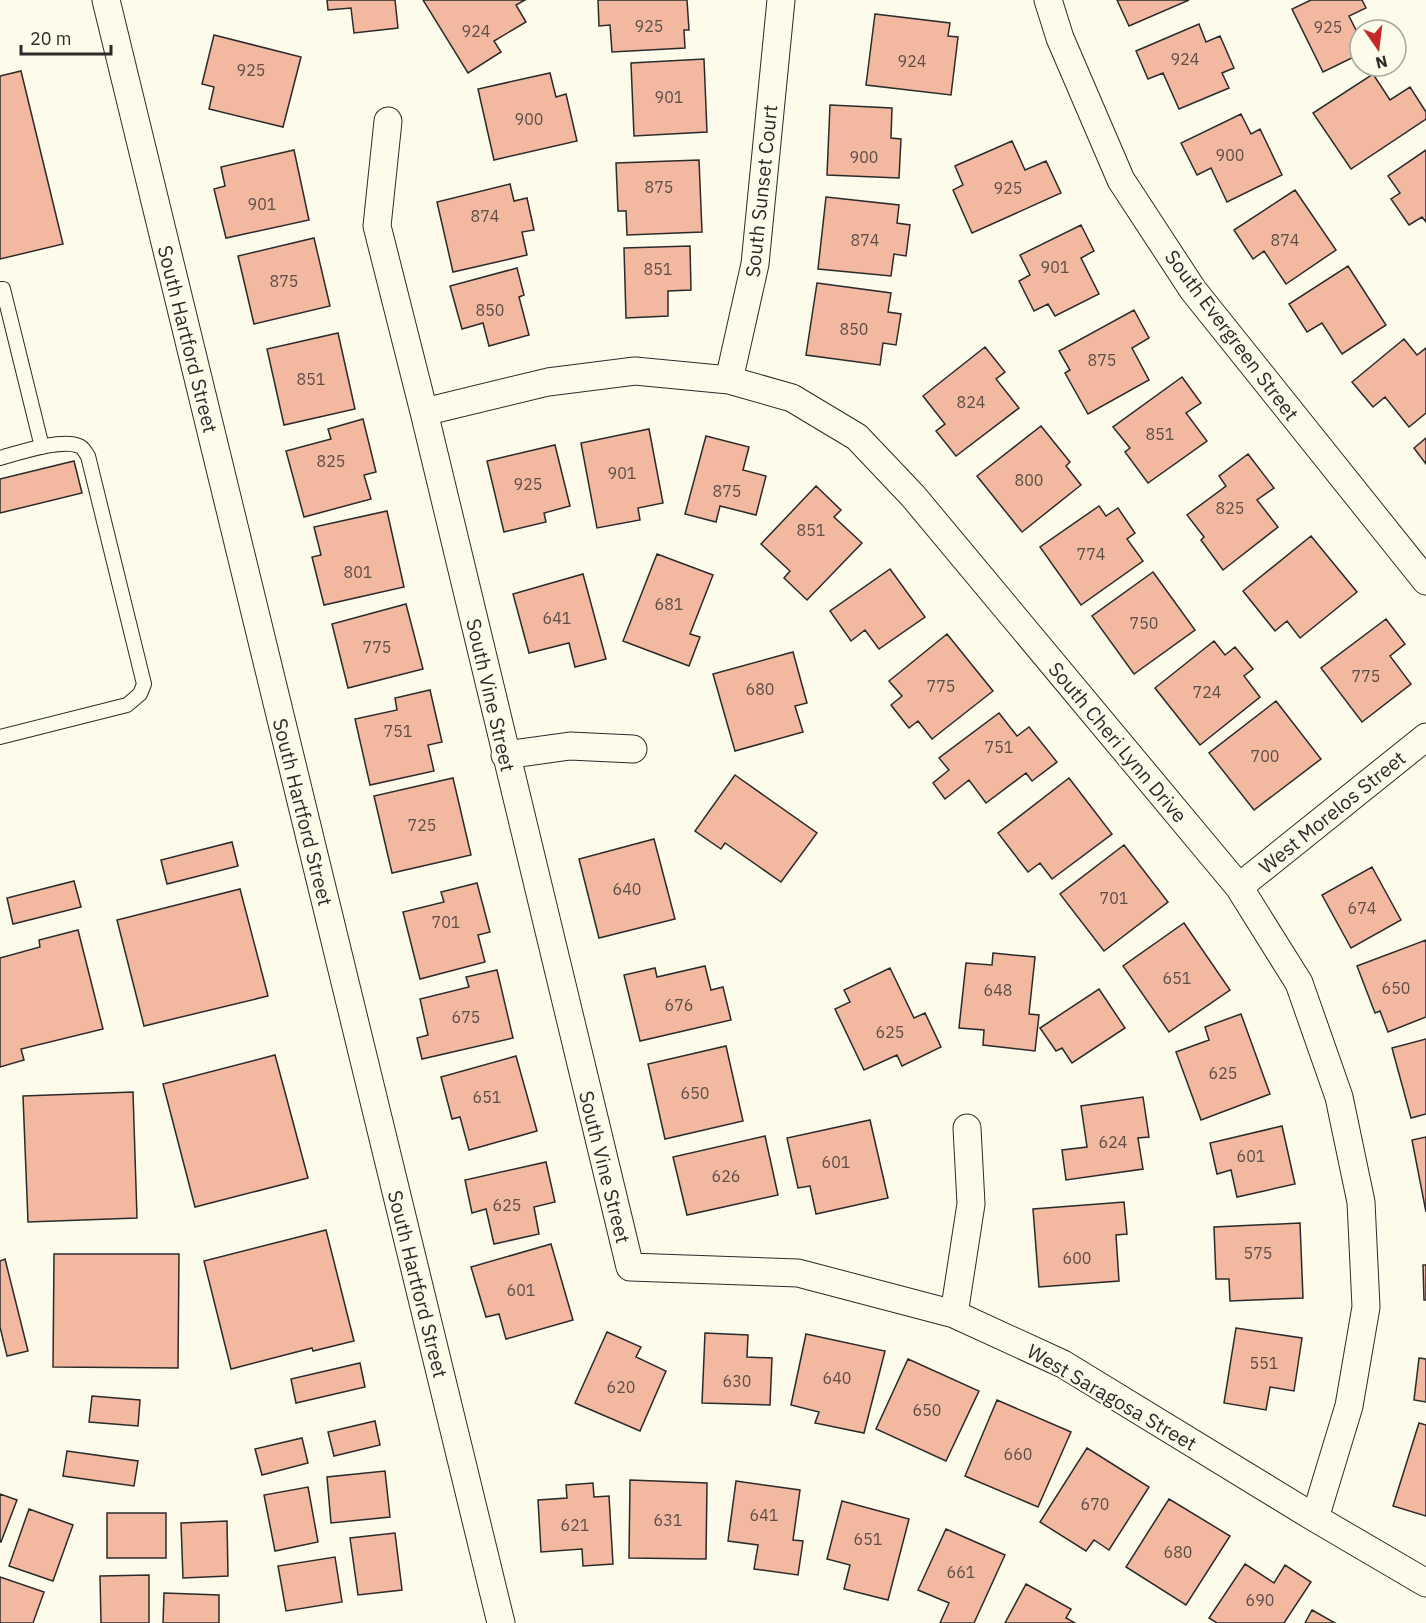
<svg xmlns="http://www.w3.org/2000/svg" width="1426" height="1623" font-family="'IBM Plex Sans',sans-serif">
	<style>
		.building { fill: #f2b8a0; stroke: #2b2b2b; stroke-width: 1.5 }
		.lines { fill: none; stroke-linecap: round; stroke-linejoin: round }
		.lane-casing { stroke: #2b2b2b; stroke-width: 16 }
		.street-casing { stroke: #2b2b2b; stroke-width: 29 }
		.lane { stroke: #fdfbea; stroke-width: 14 }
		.street { stroke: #fdfbea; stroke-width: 27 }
		.labels { text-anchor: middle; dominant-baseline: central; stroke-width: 4.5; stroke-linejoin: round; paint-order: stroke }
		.number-label { font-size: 16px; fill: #5d4e48 }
		.street-label { font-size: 20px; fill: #2b2b2b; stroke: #fdfbea }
	</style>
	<rect width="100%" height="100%" fill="#fdfbea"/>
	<!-- building -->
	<path class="building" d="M327,0H395L398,28L354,33L351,8L328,10Z
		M423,0H525L516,5L526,22L494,41L501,52L468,73Z
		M598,0H687L689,30H684L685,48L612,52L610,25L599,26Z
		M1117,0H1189L1129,26Z
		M1311,0H1362L1366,8L1349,16L1360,38V54L1323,72L1292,9Z
		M875,14L950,23L948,36L958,37L951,95L866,85Z
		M1199,24L1206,42L1220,36L1234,68L1222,73L1229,88L1179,109L1163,73L1148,79L1136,51Z
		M214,35L301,57L283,127L209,109L214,87L202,84Z
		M704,59L707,132L634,136L631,63Z
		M21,71L63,244L0,259V76Z
		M550,73L556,97L566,94L577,141L494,160L478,89Z
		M1373,74L1390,100L1410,87L1426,112V119L1351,169L1313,113Z
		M830,105L892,108L891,138L901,139L899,178L827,175Z
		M1241,114L1251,134L1260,129L1282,175L1227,202L1211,168L1197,175L1181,143Z
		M1012,141L1025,170L1046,161L1061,193L972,233L953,190L963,185L955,166Z
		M294,150L309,220L226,238L214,189L225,186L221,167Z
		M1426,150V222L1422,217L1409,225L1391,199L1400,193L1388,176Z
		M699,160L702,232L627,235L626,211H618L616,163Z
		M510,184L514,201L527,198L534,230L522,232L527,255L453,272L437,202Z
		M1295,190L1336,250L1286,284L1264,251L1253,259L1234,230Z
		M826,197L899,205L897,223L910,225L906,256L894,254L891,276L818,269Z
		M1081,225L1094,251L1081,258L1099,294L1055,316L1048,304L1034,311L1019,281L1030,275L1020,255Z
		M314,238L330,306L254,324L238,256Z
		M690,246L691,290L668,291V316L626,318L624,248Z
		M1348,266L1386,325L1342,354L1322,323L1307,332L1289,304Z
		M517,268L524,295L519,297L529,335L489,346L483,323L462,329L450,286Z
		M817,283L891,293L888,312L901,314L896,345L883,343L880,365L806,355Z
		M1134,310L1149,338L1132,348L1149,380L1088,414L1065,373L1070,370L1059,351Z
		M338,333L355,409L284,425L267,349Z
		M1404,339L1417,355L1426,348V413L1409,427L1385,397L1373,407L1352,382Z
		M985,347L1005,372L996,379L1019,408L956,456L936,431L945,424L923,396Z
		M1182,377L1201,403L1186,413L1207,441L1148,483L1125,452L1130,448L1113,427Z
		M363,419L376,472L364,475L371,499L304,517L286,451L331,439L328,429Z
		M1041,426L1070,462L1066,466L1081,485L1022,532L977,476Z
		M649,429L663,503L638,508L640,520L597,528L581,443Z
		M706,436L749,447L743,470L766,476L756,515L720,506L716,522L685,514Z
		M1426,438V464L1414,448Z
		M555,445L570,506L544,513L546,522L504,532L487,461Z
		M1248,454L1274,488L1257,500L1278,527L1223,570L1201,540L1204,537L1187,515L1226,486L1219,476Z
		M74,461L82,493L0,513V479Z
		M816,486L841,510L834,517L862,543L807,600L784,578L790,571L761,544Z
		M1099,506L1106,516L1118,508L1135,533L1127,539L1143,561L1081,605L1040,547Z
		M387,511L404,587L324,605L312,557L321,555L314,527Z
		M1311,536L1357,592L1300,638L1287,621L1275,631L1243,591Z
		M657,554L713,575L690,634L700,637L689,666L623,641Z
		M890,569L925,617L879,649L865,630L851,641L830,611Z
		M1153,572L1195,630L1134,674L1092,616Z
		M583,574L606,659L575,667L569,643L529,653L513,594Z
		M406,604L423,669L348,688L332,624Z
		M1386,619L1405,644L1390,656L1411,684L1362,722L1321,668Z
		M947,634L993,691L932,739L918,721L909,728L891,705L902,696L889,681Z
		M1214,641L1225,655L1235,647L1253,669L1244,676L1260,697L1200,745L1155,688Z
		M793,652L807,703L795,706L803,732L735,751L713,674Z
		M430,690L442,742L428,745L434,771L370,785L355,719L397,710L395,698Z
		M1276,701L1321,759L1254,810L1209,753Z
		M999,713L1017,736L1029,727L1057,762L1032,781L1026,773L986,803L969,780L945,799L933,783L949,770L939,758Z
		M735,775L817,833L781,882L725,843L721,849L695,831Z
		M453,778L471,855L392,873L374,796Z
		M1069,778L1112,834L1052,879L1040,863L1028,872L998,833Z
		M654,839L675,919L599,938L579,859Z
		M232,842L238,866L167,884L161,860Z
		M1124,845L1168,902L1104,951L1060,894Z
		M1372,867L1401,920L1351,948L1322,895Z
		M74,881L81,907L13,924L7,898Z
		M477,883L490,932L478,935L485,962L420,979L403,912L444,902L441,892Z
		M240,889L268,996L144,1026L117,920Z
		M1184,923L1230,990L1169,1032L1123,966Z
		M78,930L103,1029L21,1049L24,1060L0,1067V958L40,947L39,940Z
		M1426,940V1017L1388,1032L1380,1011L1375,1013L1357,966Z
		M993,953L1035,957L1029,1014L1039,1015L1035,1051L983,1045L984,1030L959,1028L966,963L992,965Z
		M705,966L711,990L723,987L731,1020L640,1041L624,975L655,968L657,977Z
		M890,968L914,1018L925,1013L941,1047L902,1066L897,1055L864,1070L835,1009L850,1002L844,990Z
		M497,970L513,1038L422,1059L417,1038L428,1035L420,999L469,987L466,977Z
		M1099,989L1125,1028L1072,1063L1062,1048L1056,1051L1040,1028Z
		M1241,1014L1270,1094L1201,1120L1176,1052L1209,1040L1205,1027Z
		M1426,1039V1114L1411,1118L1392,1048Z
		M726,1046L743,1121L665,1139L648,1064Z
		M275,1055L308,1178L195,1207L163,1084Z
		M516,1056L537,1131L469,1150L460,1117L452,1119L441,1077Z
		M133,1092L137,1218L28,1222L23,1096Z
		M1143,1097L1149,1137L1138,1138L1143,1169L1066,1180L1062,1150L1087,1147L1081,1106Z
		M870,1120L888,1198L816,1214L810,1186L798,1188L787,1138Z
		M1282,1126L1295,1184L1237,1197L1231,1170L1217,1174L1210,1143Z
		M765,1136L778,1195L687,1215L673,1157Z
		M1426,1137V1212L1412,1140Z
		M546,1162L555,1202L534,1207L539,1234L494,1244L486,1209L472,1213L465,1180Z
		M1124,1202L1127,1234L1116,1235L1119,1281L1039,1287L1033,1209Z
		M1300,1223L1303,1298L1230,1301L1229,1279H1216L1214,1227Z
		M326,1230L354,1341L313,1351L312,1348L231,1369L204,1261Z
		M551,1244L573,1320L506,1339L499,1314L486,1317L471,1267Z
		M54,1254H179L178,1368L53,1367Z
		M5,1259L28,1351L7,1356L0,1327V1261Z
		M1423,1265H1426V1300H1424Z
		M1236,1328L1302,1338L1294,1391L1270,1387L1266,1410L1224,1403Z
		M607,1332L641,1347L636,1357L666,1371L640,1431L575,1403Z
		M705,1333L748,1335L747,1357L772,1358L770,1405L702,1403Z
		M806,1334L885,1351L864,1433L815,1423L819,1412L791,1405Z
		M1419,1358L1426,1359V1402L1414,1400Z
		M908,1359L979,1391L946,1461L876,1429Z
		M360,1363L365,1387L296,1403L291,1379Z
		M92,1396L140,1400L138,1426L89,1422Z
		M997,1400L1071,1432L1038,1507L965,1476Z
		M375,1421L380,1445L334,1456L328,1432Z
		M1419,1423L1426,1425V1516L1393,1506Z
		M302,1438L308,1463L262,1475L255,1449Z
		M1087,1448L1149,1487L1109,1550L1094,1540L1086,1551L1040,1522Z
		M67,1451L138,1461L134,1486L63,1476Z
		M385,1471L390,1517L331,1523L327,1477Z
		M630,1480L707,1483L706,1559L629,1558Z
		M736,1481L800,1490L793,1540L803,1541L798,1575L754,1569L758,1545L728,1541Z
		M593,1483L594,1497L609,1496L613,1564L583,1566L582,1549L541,1552L538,1500L567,1498L566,1485Z
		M308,1487L318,1542L275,1551L264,1495Z
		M0,1494L17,1500L1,1542H0Z
		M1169,1499L1230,1536L1186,1605L1126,1567Z
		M842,1501L909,1519L888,1600L844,1589L850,1565L827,1559Z
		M29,1509L73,1525L53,1581L9,1566Z
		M107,1513H166V1558H107Z
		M227,1521L228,1576L183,1578L181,1523Z
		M946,1529L1005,1555L974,1623H940L949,1603L918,1590Z
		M395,1533L402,1590L358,1595L350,1538Z
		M335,1557L342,1602L286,1611L278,1566Z
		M1245,1564L1274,1583L1285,1565L1311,1582L1284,1623H1217L1209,1618Z
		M149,1575V1623H101L100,1576Z
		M0,1577L44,1592L33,1623H0Z
		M1026,1584L1071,1609L1066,1618L1075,1623H1005Z
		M164,1593L219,1595V1623H163Z
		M1312,1610L1335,1623H1305Z"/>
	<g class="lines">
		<defs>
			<path id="lane" d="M0,289H3L42,447
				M0,458C18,453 62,438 79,446C83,447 85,452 88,456L144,684L140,694L127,705L0,737"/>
			<path id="street" d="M106,0L501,1623
				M1048,0L1060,38L1121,180L1193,290L1426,581
				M388,121L377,226L424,412L630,1267L798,1273L954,1314L1063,1364L1315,1518L1426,1583
				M729,380L755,264L781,0
				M424,412L548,382L635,371L729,380L792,398L857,437L913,496L1239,887L1299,983L1339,1097L1361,1202L1366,1307L1349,1406L1315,1518
				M505,755L570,746L633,749
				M1239,887L1426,737
				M954,1314L971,1204L967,1128"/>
		</defs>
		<!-- lane casing -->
		<use href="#lane" class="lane-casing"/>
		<!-- street casing -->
		<use href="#street" class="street-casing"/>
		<!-- lane -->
		<use href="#lane" class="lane"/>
		<!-- street -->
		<use href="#street" class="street"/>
	</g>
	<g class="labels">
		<!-- number labels -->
		<g class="number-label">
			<text x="649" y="26">925</text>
			<text x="1328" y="27">925</text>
			<text x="476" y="31">924</text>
			<text x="1185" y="59">924</text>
			<text x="912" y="61">924</text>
			<text x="251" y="70">925</text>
			<text x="669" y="97">901</text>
			<text x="529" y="119">900</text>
			<text x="1230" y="155">900</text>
			<text x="864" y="157">900</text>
			<text x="659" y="187">875</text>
			<text x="1008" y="188">925</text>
			<text x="262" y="204">901</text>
			<text x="485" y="216">874</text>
			<text x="865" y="240">874</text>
			<text x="1285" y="240">874</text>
			<text x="1055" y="267">901</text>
			<text x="658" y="269">851</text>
			<text x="284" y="281">875</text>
			<text x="490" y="310">850</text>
			<text x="854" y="329">850</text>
			<text x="1102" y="360">875</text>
			<text x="311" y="379">851</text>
			<text x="971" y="402">824</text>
			<text x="1160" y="434">851</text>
			<text x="331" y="461">825</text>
			<text x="622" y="473">901</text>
			<text x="1029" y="480">800</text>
			<text x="528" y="484">925</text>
			<text x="727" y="491">875</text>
			<text x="1230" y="508">825</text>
			<text x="811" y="530">851</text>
			<text x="1091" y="554">774</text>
			<text x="358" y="572">801</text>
			<text x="669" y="604">681</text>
			<text x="557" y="618">641</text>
			<text x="1144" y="623">750</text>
			<text x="377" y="647">775</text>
			<text x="1366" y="676">775</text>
			<text x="941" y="686">775</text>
			<text x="760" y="689">680</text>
			<text x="1207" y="692">724</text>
			<text x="398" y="731">751</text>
			<text x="999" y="747">751</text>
			<text x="1265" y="756">700</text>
			<text x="422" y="825">725</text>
			<text x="627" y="889">640</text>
			<text x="1114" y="898">701</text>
			<text x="1362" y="908">674</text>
			<text x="446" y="922">701</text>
			<text x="1177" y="978">651</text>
			<text x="1396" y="988">650</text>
			<text x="998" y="990">648</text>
			<text x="679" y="1005">676</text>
			<text x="466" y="1017">675</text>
			<text x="890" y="1032">625</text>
			<text x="1223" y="1073">625</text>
			<text x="695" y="1093">650</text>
			<text x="487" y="1097">651</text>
			<text x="1113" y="1142">624</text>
			<text x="1251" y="1156">601</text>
			<text x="836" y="1162">601</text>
			<text x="726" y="1176">626</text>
			<text x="507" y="1205">625</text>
			<text x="1258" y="1253">575</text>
			<text x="1077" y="1258">600</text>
			<text x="521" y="1290">601</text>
			<text x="1264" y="1363">551</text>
			<text x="837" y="1378">640</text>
			<text x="737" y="1381">630</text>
			<text x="621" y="1387">620</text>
			<text x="927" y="1410">650</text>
			<text x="1018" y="1454">660</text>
			<text x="1095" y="1504">670</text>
			<text x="764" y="1515">641</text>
			<text x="668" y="1520">631</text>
			<text x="575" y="1525">621</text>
			<text x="868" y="1539">651</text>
			<text x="1178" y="1552">680</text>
			<text x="961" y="1572">661</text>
			<text x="1260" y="1600">690</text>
		</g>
		<!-- street labels -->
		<g class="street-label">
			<text transform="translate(761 191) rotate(-84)">South Sunset Court</text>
			<text transform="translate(1232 335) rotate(53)">South Evergreen Street</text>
			<text transform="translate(188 339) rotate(76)">South Hartford Street</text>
			<text transform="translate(491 695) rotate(77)">South Vine Street</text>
			<text transform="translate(1118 742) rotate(50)">South Cheri Lynn Drive</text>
			<text transform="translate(303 812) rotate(76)">South Hartford Street</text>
			<text transform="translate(1332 812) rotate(-39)">West Morelos Street</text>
			<text transform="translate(605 1167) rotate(76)">South Vine Street</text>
			<text transform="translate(418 1284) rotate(76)">South Hartford Street</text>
			<text transform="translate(1112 1397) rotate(30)">West Saragosa Street</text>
		</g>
	</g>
	<!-- north arrow -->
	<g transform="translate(1378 48) rotate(166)"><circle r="28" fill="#fdfbea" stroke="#a9a89e" stroke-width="1.5"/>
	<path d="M0-4.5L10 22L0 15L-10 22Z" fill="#c62828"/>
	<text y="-9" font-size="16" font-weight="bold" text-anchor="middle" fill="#2b2b2b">N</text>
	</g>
	<!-- scale -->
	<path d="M21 45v9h90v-9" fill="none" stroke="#2b2b2b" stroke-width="3"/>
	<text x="30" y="45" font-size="18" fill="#2b2b2b" stroke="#fdfbea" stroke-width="4.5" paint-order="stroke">20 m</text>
</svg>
